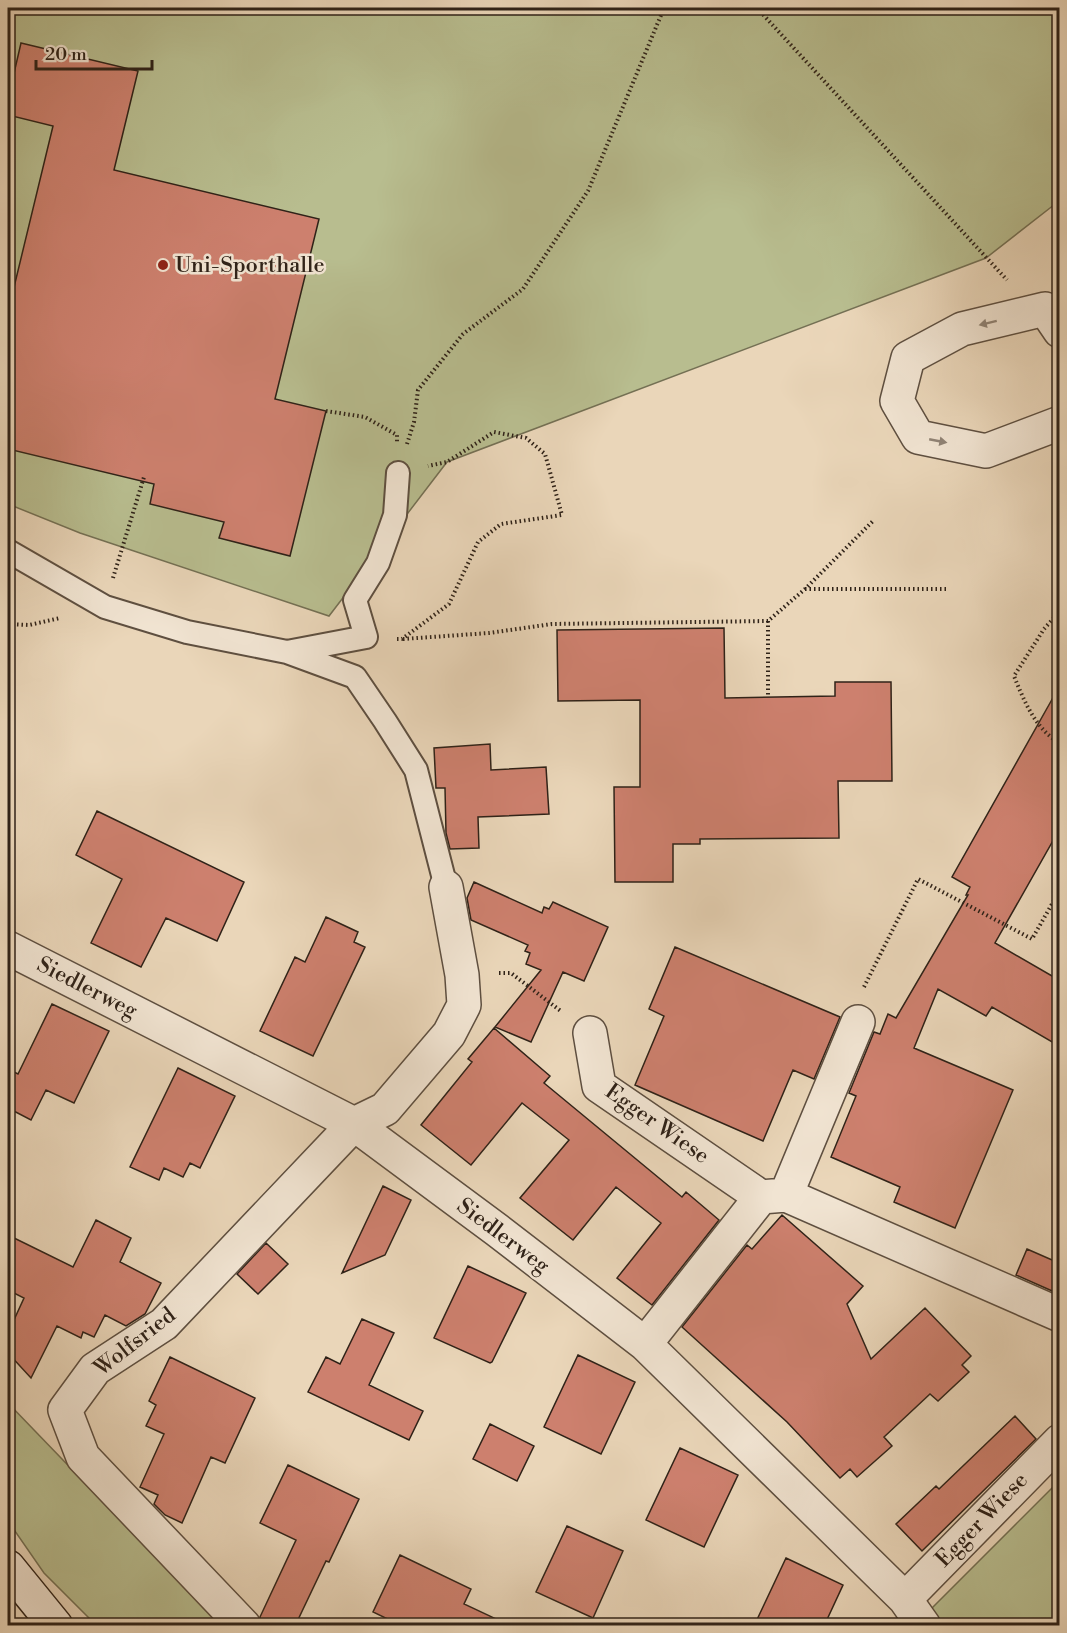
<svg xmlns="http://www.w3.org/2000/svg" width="1067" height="1633" font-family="'Libre Bodoni',serif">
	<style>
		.green { fill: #b8bd8f; stroke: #747054; stroke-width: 1.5 }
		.building { fill: #cd806e; stroke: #2f2218; stroke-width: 1.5 }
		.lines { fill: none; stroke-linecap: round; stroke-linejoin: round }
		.service-casing { stroke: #5e4f40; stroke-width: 26 }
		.minor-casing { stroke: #5e4f40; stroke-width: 36 }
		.secondary-casing { stroke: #2f2218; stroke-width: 36 }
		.path { stroke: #2f2218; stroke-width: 4; stroke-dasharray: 1.5 3; stroke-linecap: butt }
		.service { stroke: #f1e4d2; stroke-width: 22 }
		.minor { stroke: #f1e4d2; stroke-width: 33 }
		.secondary { stroke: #f1e4d2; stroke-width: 33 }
		.oneway { fill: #908375 }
		.poi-dot { fill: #8f2418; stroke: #f1e4d2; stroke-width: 2 }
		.labels { text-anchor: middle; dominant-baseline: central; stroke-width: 5; stroke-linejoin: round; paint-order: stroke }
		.poi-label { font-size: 22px; fill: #2f2218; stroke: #f1e4d2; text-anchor: start }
		.street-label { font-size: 22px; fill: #2f2218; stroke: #f1e4d2 }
	</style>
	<rect width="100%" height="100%" fill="#ead6b9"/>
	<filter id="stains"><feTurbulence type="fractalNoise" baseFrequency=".00333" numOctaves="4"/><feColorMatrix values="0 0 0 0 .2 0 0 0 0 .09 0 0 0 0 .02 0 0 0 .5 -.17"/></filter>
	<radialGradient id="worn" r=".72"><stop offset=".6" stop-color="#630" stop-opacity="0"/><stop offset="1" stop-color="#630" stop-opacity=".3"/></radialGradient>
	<!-- green -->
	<path class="green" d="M8,8H1059V201L986,258L447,462L329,616L80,533L8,504Z
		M8,1403L222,1625H96L44,1573L8,1521Z
		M1059,1481V1625H939L928,1612Z"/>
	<!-- building -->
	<path class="building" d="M21,43L138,71L114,170L319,219L275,399L326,411L290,556L219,538L224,522L150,504L154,484L8,449V312L53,126L8,115V99Z
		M724,628L725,698L835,696V682H891L892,781H838L839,838L700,839V844H673V882H615L614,787H640V700L558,701L557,630Z
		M1059,687V830L995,943L1059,980V1046L992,1007L986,1016L938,989L914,1048L1013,1090L955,1228L894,1202L900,1187L831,1157L856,1096L849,1093L874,1032L880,1034L888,1014L896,1018L968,895H966L970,887L952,877Z
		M490,744L491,770L546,767L549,814L478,817L479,848L450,849L446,833L445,788H436L434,748Z
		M97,811L244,882L217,941L166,918L141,967L91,943L122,879L76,855Z
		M474,882L542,913L544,907L549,909L553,902L608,927L584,981L563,972L531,1042L495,1027L541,970L526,964L530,953L525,951L528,945L471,920L467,898Z
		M326,917L358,932L354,942L365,947L313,1056L260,1031L295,957L305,962Z
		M675,947L840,1017L814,1079L793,1070L763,1141L635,1085L664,1016L649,1009Z
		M52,1004L109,1031L74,1103L46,1090L31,1120L8,1108V1069L18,1074Z
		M494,1028L550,1076L544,1083L682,1197L686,1192L719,1220L652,1305L617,1278L661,1223L616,1187L573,1240L520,1198L569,1140L522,1103L471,1165L421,1125L472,1062L468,1059Z
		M178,1068L235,1096L200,1168L190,1163L183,1177L164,1168L159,1180L130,1167Z
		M383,1186L411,1200L385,1255L342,1273Z
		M782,1215L863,1286L847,1304L871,1359L925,1308L971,1356L962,1365L969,1372L938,1401L930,1394L884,1437L892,1446L857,1477L850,1469L840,1478L787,1422L682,1327L747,1245L752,1249Z
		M96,1220L131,1238L120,1262L161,1283L145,1314L126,1326L105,1315L94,1337L83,1332L81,1338L57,1326L31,1378L8,1353V1333L24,1298L8,1290V1235L73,1267Z
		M266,1243L288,1264L258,1294L237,1274Z
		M1027,1249L1059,1263V1294L1016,1275Z
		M468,1266L526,1293L492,1362L490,1363L434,1338Z
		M362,1319L394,1333L369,1385L423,1411L409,1440L308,1392L326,1357L340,1364Z
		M578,1355L635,1382L601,1454L544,1427Z
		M170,1357L255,1398L225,1463L211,1457L182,1523L165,1515L154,1504L158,1495L140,1487L164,1434L146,1426L156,1405L149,1401Z
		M1015,1416L1036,1439L922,1551L896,1524L936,1486L939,1489Z
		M490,1424L534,1446L517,1481L473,1459Z
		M680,1448L738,1475L704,1547L646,1520Z
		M288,1465L359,1499L329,1562L326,1561L295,1626H262L260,1617L296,1540L260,1523Z
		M567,1526L623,1551L593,1618L536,1592Z
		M400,1555L471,1589L464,1604L511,1626H402L373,1612Z
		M786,1558L843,1585L824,1626H754Z"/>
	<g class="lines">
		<defs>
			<path id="service" d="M398,473L395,515L378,563L355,600L366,637L287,652L355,677L385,721L416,770L446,887
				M8,551L105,607L187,632L287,652"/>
			<path id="minor" d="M1060,331L1045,309L962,329L908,358L897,401L918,437L986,451L1060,423
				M8,948L354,1124L497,1230L645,1344L905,1599L924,1626
				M590,1033L599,1086L761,1197L786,1195L1060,1315
				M786,1195L858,1022
				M645,1344L761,1197
				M905,1599L1060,1441
				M244,1626L83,1457L65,1410L95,1369L164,1324L354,1124L385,1109L449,1034L464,1005L462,975L446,887"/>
			<path id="secondary" d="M8,1567L56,1626"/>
		</defs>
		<!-- service casing -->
		<use href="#service" class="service-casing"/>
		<!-- minor casing -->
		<use href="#minor" class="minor-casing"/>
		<!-- secondary casing -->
		<use href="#secondary" class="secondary-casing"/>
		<!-- path -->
		<path class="path" d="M757,8L1007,280
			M326,411L365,417L397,435V442
			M407,444L414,422L418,390L463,334L523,289L588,191L664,8
			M113,578L144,477
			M805,589H948
			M1060,611L1044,629L1014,676C1024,701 1036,730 1060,743
			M768,621V696
			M8,624L29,625L60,618
			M397,639H402L449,604L478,542L501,524L562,515L545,454L526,438L494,432L447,462L428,466
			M403,639L489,633L552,624L768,621L805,589L873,521
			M1054,840L1060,843
			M499,973H511L562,1012
			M864,987L918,879L1032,939L1060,890"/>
		<!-- service -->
		<use href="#service" class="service"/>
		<!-- minor -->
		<use href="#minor" class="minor"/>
		<!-- secondary -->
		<use href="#secondary" class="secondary"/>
	</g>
	<!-- one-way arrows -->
	<defs><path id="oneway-solid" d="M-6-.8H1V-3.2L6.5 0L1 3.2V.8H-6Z" transform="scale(1.5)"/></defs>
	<g class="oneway">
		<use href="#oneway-solid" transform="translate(988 323) rotate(166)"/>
		<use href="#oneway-solid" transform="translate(938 441) rotate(11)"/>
	</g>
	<!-- markers -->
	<circle class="poi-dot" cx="163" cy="265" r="6"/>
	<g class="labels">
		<!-- poi labels -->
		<g class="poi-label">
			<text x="175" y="265">Uni-Sporthalle</text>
		</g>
		<!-- street labels -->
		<g class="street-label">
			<text transform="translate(87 988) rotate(27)">Siedlerweg</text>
			<text transform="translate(657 1124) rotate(35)">Egger Wiese</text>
			<text transform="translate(503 1236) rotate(37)">Siedlerweg</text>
			<text transform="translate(135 1342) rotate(-38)">Wolfsried</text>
			<text transform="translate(982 1520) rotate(-46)">Egger Wiese</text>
		</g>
	</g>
	<!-- margin -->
	<rect width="1067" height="1633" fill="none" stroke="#ead6b9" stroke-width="30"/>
	<rect x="9" y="9" width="1049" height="1615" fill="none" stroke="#2f2218" stroke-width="3"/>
	<rect x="15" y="15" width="1037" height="1603" fill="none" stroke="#2f2218" stroke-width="1.5"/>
	<!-- scale -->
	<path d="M36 60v9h116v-9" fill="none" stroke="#2f2218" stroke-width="3"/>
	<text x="45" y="60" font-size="18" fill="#2f2218" stroke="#f1e4d2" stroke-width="4.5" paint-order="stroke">20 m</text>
	<rect width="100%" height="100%" filter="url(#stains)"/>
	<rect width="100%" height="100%" fill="url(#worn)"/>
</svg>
